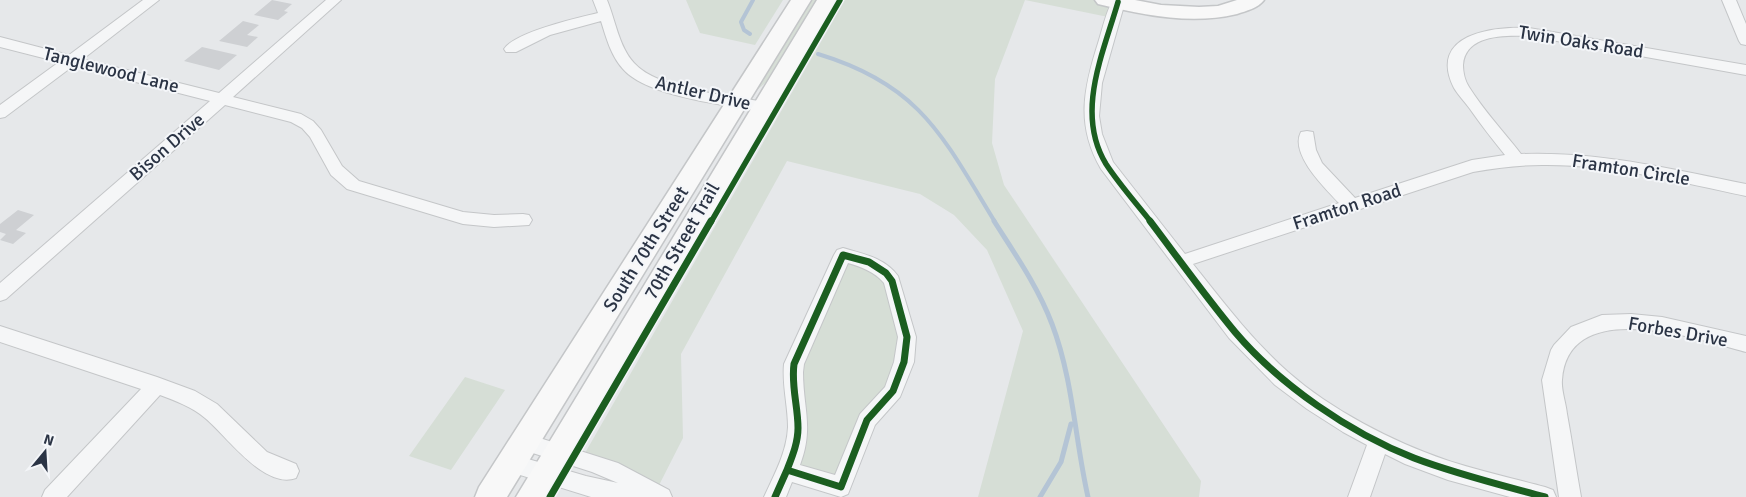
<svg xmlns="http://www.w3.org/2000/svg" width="1746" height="497" font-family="Signika,sans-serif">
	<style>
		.green { fill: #d6ded6 }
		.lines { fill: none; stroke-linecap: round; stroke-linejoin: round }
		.stream-far1 { stroke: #b4c4d5; stroke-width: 4 }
		.stream { stroke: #b4c4d5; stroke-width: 5 }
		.building { fill: #ced0d3 }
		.street-casing { stroke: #c4c6c8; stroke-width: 2 }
		.secondary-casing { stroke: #c4c6c8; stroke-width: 3 }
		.street { fill: #f5f6f7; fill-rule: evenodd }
		.secondary { fill: #f8f8f8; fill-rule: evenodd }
		.cycleway-far1-casing { stroke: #f4f6f9; stroke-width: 8 }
		.cycleway-casing { stroke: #f4f6f9; stroke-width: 10 }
		.cycleway-far1 { stroke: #1b5e20; stroke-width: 5.5 }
		.cycleway { stroke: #1b5e20; stroke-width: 7 }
		.labels { text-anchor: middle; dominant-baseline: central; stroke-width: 4; stroke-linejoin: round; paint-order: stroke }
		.street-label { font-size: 19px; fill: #2b3445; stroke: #f4f6f9 }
	</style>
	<rect width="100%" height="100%" fill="#e6e8ea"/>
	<!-- green -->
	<path class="green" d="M686,0H783L755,45L700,33Z
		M810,0H818L770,79L757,90H755Z
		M845,0H1104L1118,2L1113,18L1025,0L995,79L992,143L1004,185L1201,481L1199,497H978L1023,331L987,250L954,215L920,194L787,161L681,354L683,438L654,495L581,460Z
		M843,255L886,273L907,350L841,487L786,470L792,392Z
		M465,377L505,390L451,470L409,456Z"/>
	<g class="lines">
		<!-- stream-far1 -->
		<path class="stream-far1" d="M750,34L744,30L741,22L753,0
			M818,54C921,85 943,137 995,222"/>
		<!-- stream -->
		<path class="stream" d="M994,221C1015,254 1038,287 1052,324C1073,379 1075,440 1088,497
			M1040,497L1061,462L1071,424"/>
	</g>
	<!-- building -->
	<path class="building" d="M272,0L292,4L284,11L288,12L278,20L254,15Z
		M243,21L259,25L247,35L258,37L247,47L219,41Z
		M202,47L237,55L219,70L184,61Z
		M18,210L34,215L16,230L26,233L13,244L0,240L6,234L0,232V224Z"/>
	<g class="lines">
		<defs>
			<path id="street" d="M143,0H159L83,59L219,93L326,0H341L233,97L301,114L313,121L321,130L342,166L359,181L463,212L494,215L523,214L529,215L532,220L529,225L494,227L463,224L347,189L331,175L310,137L302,128L291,122L225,105L6,299L0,301V283L210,101L73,66L5,117L0,118V105L59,62L0,47V37L69,55Z
				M593,0H607C615,19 619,47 634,63C658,90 729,95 764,102L769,103L772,107L769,111L764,112C728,105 647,97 623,69C611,56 606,37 601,21L550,35L516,52H506L504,49C515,32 577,18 598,13Z
				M1113,0H1123L1125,2L1102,83L1099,116L1102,134L1113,162L1185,254L1339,203C1326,189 1289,154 1301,132L1307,131L1313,132L1316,150L1322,163L1355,198L1472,160L1505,155C1493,140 1481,125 1470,109C1465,102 1458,95 1454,88C1427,34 1493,26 1529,28L1746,65V75L1529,36C1506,35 1465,34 1463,65C1463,72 1465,81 1469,87C1484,111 1504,132 1521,154C1598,151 1672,169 1746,184V196C1679,182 1611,164 1542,165C1519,165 1496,168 1473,172L1193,264C1223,302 1252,340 1288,372C1331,410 1393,442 1446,460C1479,471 1512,478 1545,487L1553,490L1556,497H1510L1448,480L1405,464L1385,454L1370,497H1348L1367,445L1343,432L1307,409L1275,385L1229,338L1101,169C1075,124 1084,87 1099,40C1103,27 1106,12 1113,0Z
				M1722,0H1736L1746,24V45L1741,44L1739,41Z
				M843,248C864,254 885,258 898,276L916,337L914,362L900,397L875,425L848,494L841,497L792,482L786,497H764C774,475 787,452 788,427C788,406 782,385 784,364L834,255L837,250ZM848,263C862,267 875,272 884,283L898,337L894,362L885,387L860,414L835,475L800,465C814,428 803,408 803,372L804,364Z
				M1631,314L1662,317L1746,336V352C1697,339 1568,295 1562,380C1561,390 1566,403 1567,414C1572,441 1576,469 1581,497H1559L1542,380L1551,350L1554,345L1571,327L1602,315Z
				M0,326L157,377L195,391L217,404L267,452L296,464L299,471L296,478C264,490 226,435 205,418C192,407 176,401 160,395L67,497H42L45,490L141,389L0,342Z
				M524,433L618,463L669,490L672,497H591L504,470L501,463L504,456L511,454L586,476L618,483L592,472L517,448L514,442L517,436Z"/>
			<path id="secondary" d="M791,0H811L507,497H475L479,487Z
				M817,0H837L548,497H516Z
				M1095,0H1135L1161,5L1199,7L1218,6L1237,0H1264C1258,8 1246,11 1237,14C1191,25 1143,15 1098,4Z"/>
		</defs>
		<!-- street casing -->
		<use href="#street" class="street-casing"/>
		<!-- secondary casing -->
		<use href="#secondary" class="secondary-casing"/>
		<!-- street -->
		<use href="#street" class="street"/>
		<!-- secondary -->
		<use href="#secondary" class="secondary"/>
		<defs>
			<path id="cycleway-far1" d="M1118,2C1103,54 1075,113 1106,164C1119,184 1136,203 1151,222
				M711,222L840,0"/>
			<path id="cycleway" d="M1150,221C1178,258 1205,296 1235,332C1280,385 1350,433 1414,458C1456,474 1501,485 1545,497
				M843,255L869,262L886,273L892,281L907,337L904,362L893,391L867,420L841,487L787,470C792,457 798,443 798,428C798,406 791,386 794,364Z
				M550,497L711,221
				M775,497L787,470"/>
		</defs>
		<!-- cycleway-far1 casing -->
		<use href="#cycleway-far1" class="cycleway-far1-casing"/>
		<!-- cycleway casing -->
		<use href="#cycleway" class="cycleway-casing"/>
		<!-- cycleway-far1 -->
		<use href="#cycleway-far1" class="cycleway-far1"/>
		<!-- cycleway -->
		<use href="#cycleway" class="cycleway"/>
	</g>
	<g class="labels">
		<!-- street labels -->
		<g class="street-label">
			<text transform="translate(1581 42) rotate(9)">Twin Oaks Road</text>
			<text transform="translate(111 70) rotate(14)">Tanglewood Lane</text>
			<text transform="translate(703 93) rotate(13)">Antler Drive</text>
			<text transform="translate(167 147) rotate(-41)">Bison Drive</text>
			<text transform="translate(1631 170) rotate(9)">Framton Circle</text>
			<text transform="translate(1347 207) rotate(-18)">Framton Road</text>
			<text transform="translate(682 241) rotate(-60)">70th Street Trail</text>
			<text transform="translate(646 249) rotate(-58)">South 70th Street</text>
			<text transform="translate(1678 332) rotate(10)">Forbes Drive</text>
		</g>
	</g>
	<!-- north arrow -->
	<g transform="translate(45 452) rotate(18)" stroke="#f4f6f9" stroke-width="4" paint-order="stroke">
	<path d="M0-4L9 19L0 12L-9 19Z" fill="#2b3445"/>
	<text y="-8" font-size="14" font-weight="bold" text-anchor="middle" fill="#2b3445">N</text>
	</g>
</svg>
